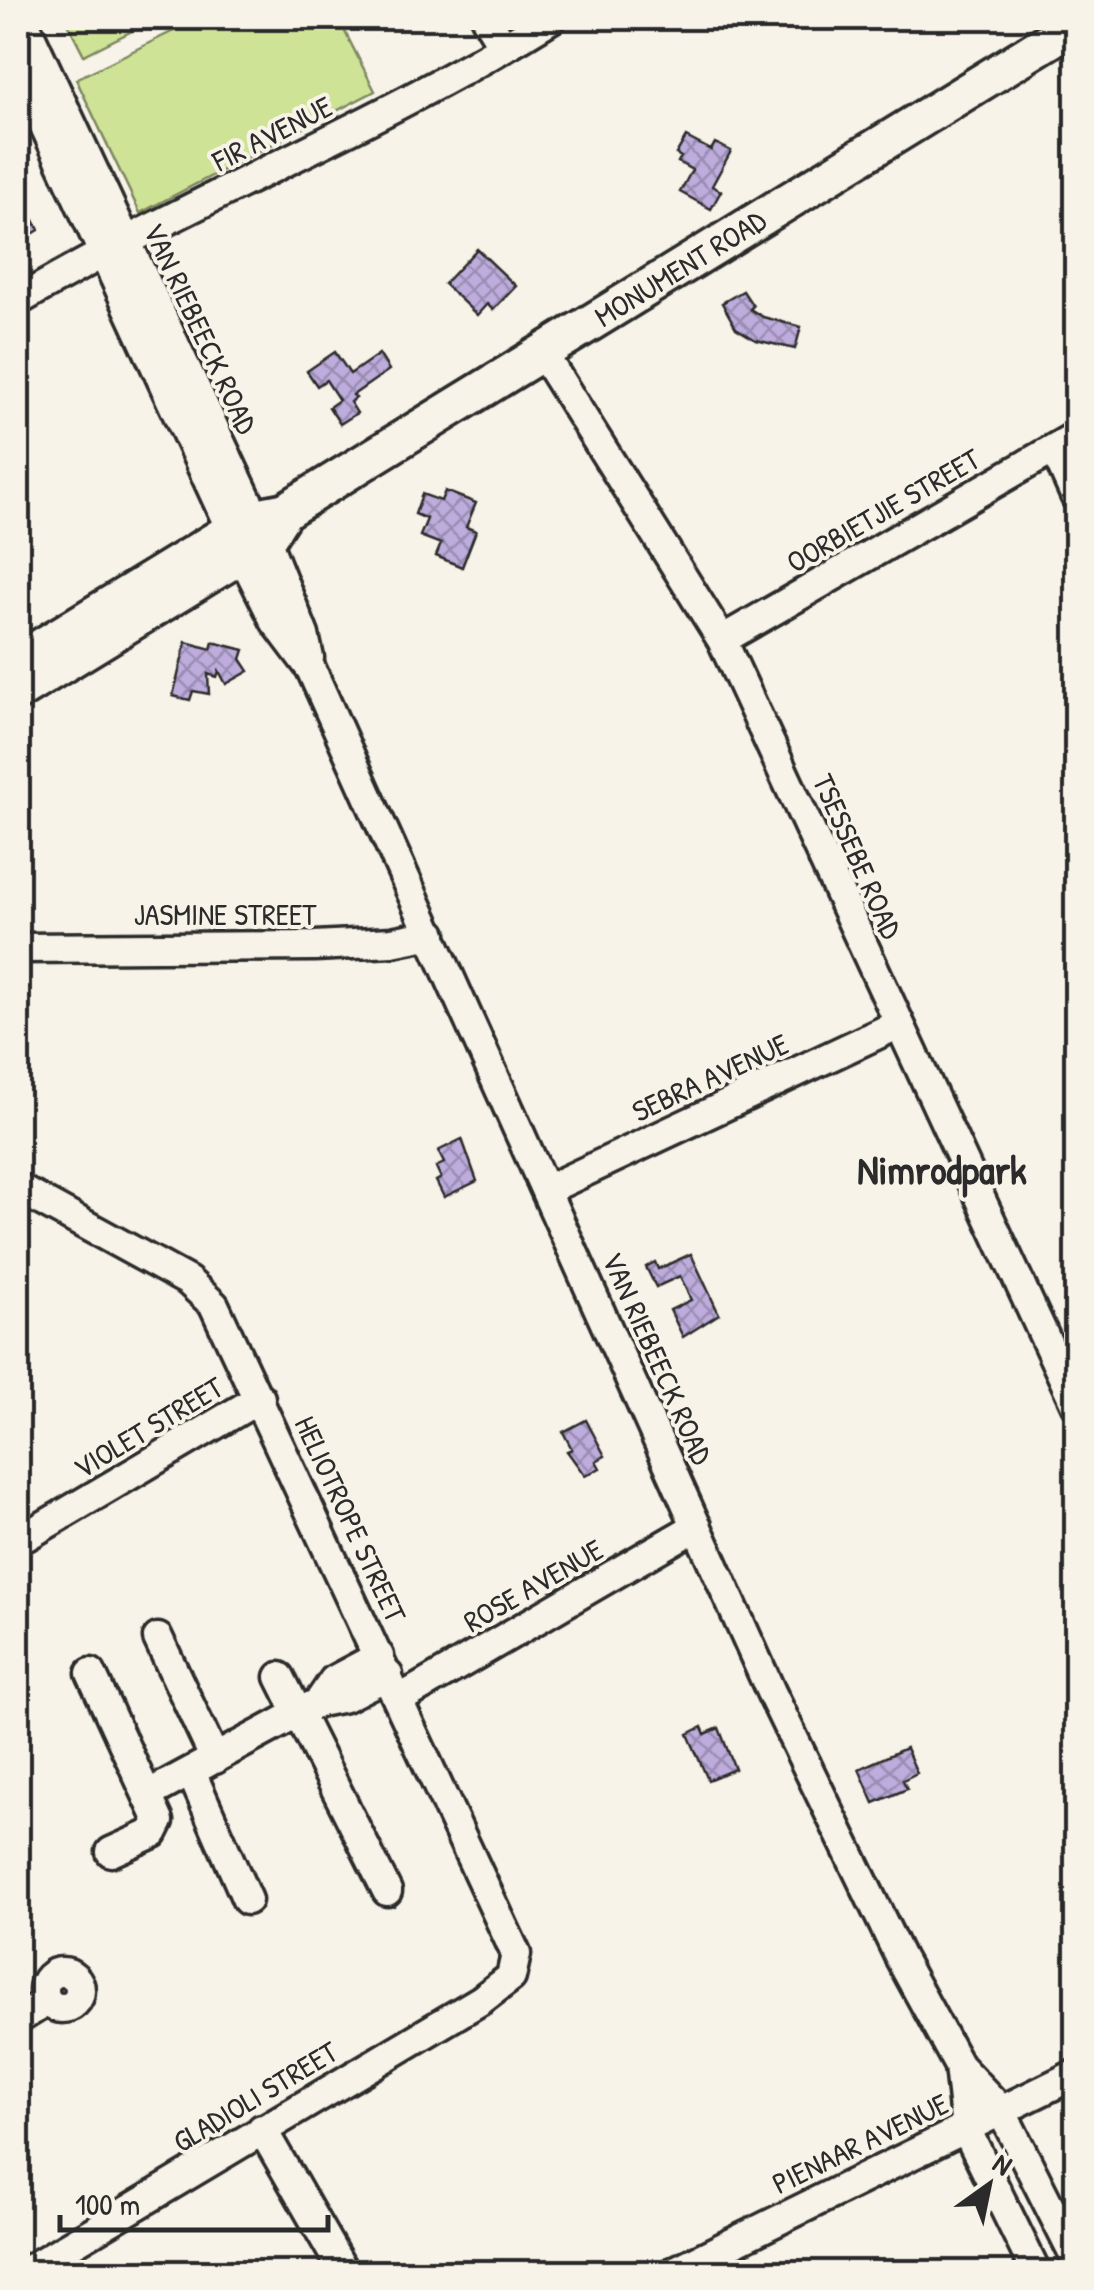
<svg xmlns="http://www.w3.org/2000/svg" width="1094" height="2290" font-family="'Patrick Hand',sans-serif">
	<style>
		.pitch { fill: #cfe397; stroke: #7d8761; stroke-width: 2.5 }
		.building { fill: url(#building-cross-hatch); stroke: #2b2b2b; stroke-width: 2.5 }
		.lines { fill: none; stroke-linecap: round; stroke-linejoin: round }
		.minor-casing { stroke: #2b2b2b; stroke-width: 35 }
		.major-casing { stroke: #2b2b2b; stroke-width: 42 }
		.minor { stroke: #f7f3e8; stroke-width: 28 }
		.major { stroke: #f7f3e8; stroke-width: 35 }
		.labels { text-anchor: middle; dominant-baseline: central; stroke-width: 8; stroke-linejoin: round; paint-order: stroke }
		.street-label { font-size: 30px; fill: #2b2b2b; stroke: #f7f3e8 }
		.district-label { font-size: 40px; font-weight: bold; fill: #2b2b2b; stroke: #f7f3e8 }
	</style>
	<defs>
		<pattern id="building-cross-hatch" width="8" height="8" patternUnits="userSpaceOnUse" patternTransform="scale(2.5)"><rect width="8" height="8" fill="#bdacdc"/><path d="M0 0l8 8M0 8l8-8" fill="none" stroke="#9a8cb3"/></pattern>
	</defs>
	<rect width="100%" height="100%" fill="#f7f3e8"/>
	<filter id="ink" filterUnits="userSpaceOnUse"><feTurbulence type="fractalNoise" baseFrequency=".01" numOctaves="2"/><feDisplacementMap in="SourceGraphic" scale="20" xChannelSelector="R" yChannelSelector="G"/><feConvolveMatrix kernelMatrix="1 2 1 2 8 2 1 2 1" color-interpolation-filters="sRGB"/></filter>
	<g filter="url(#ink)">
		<!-- pitch -->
		<path class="pitch" d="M65,18H158L84,55Z
			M200,18H338L375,91L140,213L76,79Z"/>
		<!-- building -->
		<path class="building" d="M686,137L711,150L715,143L731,151L712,186L721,191L711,209L680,192L692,170L678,162L681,157L676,154Z
			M18,188L39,230L24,239L29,253L18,259Z
			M477,249L516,286L493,310L487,304L477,315L444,284Z
			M743,291L753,306L750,309L763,317L801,327L795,349L756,340L736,328L722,303Z
			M335,352L350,374L379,354L389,370L353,395L356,398L350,402L357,413L340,424L329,407L339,400L326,380L317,386L307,371Z
			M445,491L476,503L466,527L476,531L462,567L436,556L441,544L420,536L427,519L415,514L422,494L441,501Z
			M186,642L211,649L213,642L244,650L241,659L249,671L226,684L219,671L217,677L208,674L209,694L193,691L190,700L173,696Z
			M462,1139L477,1181L444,1197L436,1181L441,1178L436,1167L444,1163L438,1151Z
			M691,1254L719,1314L683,1337L670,1310L691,1300L680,1276L656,1287L646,1267L655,1262L658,1269Z
			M586,1420L605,1456L596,1461L600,1468L585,1476L567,1451L572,1449L563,1432Z
			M702,1727L705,1734L719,1728L735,1769L708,1780L688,1734Z
			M906,1748L917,1773L903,1780L907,1789L874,1803L859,1769Z"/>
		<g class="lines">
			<defs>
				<path id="minor" d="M22,18L266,540L304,635L309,658
					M486,18L504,47
					M18,68L250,571L275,621L311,669L771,1692L900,1958L959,2066L1001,2110L1076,2259
					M18,301C191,199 381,125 552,18
					M543,354L722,640L1076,1405
					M1055,450L1076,497
					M722,640L1076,436
					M18,948L315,946L392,942L432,934
					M18,1188L188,1281L214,1305L516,1954L511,1977L481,2000L25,2272
					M548,1189L899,1024
					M18,1541L260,1398
					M158,1638L215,1759
					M91,1673L159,1821L153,1833L111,1852
					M280,1677L387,1891
					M400,1699L697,1526
					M319,1702L334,1680L379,1656
					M191,1772L247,1900
					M149,1794L319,1702L345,1697L388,1675
					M44 1990a18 18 0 1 1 36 0a18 18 0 1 1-36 0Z
					M18,2019L47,2001
					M959,2066L966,2129L1036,2272
					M262,2129L344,2272
					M673,2272L1076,2074"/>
				<g id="major">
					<path id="s1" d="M18,661L253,517L285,511L1076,24"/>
					<path d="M18,692L266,540L285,511"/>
				</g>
			</defs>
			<!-- minor casing -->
			<use href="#minor" class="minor-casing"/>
			<!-- major casing -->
			<use href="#major" class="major-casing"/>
			<!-- minor -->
			<use href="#minor" class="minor"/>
			<!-- major -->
			<use href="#major" class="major"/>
		</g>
	</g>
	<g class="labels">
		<!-- street labels -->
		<g class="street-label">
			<text transform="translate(272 133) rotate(-27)">FIR AVENUE</text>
			<text stroke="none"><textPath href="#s1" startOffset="772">MONUMENT ROAD</textPath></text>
			<text transform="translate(201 328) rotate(65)">VAN RIEBEECK ROAD</text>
			<text transform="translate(883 510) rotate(-30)">OORBIETJIE STREET</text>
			<text transform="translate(858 856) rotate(66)">TSESSEBE ROAD</text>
			<text x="225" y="914">JASMINE STREET</text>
			<text transform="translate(710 1077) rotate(-25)">SEBRA AVENUE</text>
			<text transform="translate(658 1358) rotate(66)">VAN RIEBEECK ROAD</text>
			<text transform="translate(148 1427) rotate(-31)">VIOLET STREET</text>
			<text transform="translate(351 1519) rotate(65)">HELIOTROPE STREET</text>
			<text transform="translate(533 1585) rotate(-30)">ROSE AVENUE</text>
			<text transform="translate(255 2096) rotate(-31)">GLADIOLI STREET</text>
			<text transform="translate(860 2143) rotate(-26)">PIENAAR AVENUE</text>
		</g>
		<!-- district labels -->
		<g class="district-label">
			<text x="942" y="1169">Nimrodpark</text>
		</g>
	</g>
	<!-- margin -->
	<rect width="1094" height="2290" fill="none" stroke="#f7f3e8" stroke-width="60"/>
	<rect x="30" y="30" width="1034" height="2230" fill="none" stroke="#2b2b2b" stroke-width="4" filter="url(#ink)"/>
	<!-- north arrow -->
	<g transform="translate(989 2185) rotate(33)" stroke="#f7f3e8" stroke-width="8" paint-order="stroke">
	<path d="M0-8L18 38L0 25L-18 38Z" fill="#2b2b2b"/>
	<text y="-15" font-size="28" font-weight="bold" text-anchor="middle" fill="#2b2b2b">N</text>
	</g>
	<!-- scale -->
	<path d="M60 2215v15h268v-15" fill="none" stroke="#2b2b2b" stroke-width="5"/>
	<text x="75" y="2215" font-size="30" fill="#2b2b2b" stroke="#f7f3e8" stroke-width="8" paint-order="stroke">100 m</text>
</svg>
